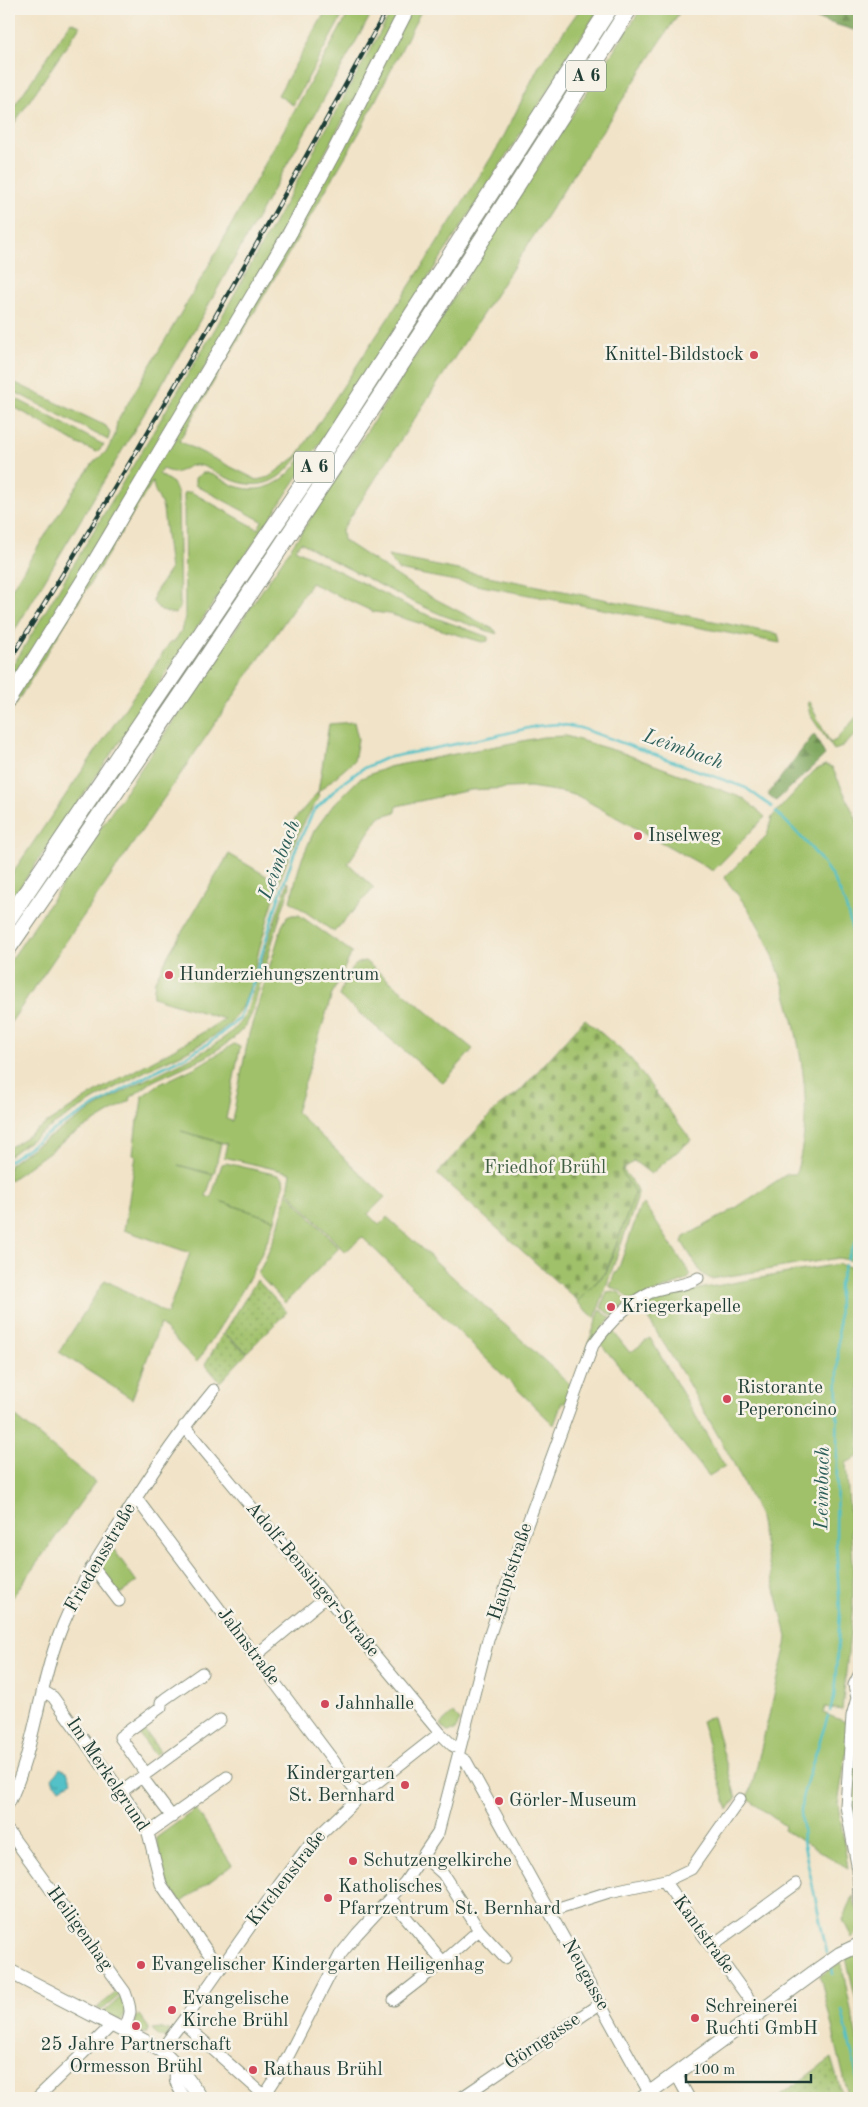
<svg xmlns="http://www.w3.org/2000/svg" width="868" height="2107" font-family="'Old Standard TT',serif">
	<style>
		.green { fill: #a0c16a; stroke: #607f4f }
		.forest { fill: url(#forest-firs); stroke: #507249 }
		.cemetery { fill: url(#cemetery-stones); stroke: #607f4f }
		.park { fill: url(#park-dots); stroke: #607f4f }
		.water { fill: url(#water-ripples); stroke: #397f7e }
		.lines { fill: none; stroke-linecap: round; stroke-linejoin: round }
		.stream { stroke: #53c1c7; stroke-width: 2.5 }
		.minor-casing { stroke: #88907e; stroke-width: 13 }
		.major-casing { stroke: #88907e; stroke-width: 16 }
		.highway-casing { stroke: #88907e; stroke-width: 18 }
		.minor { stroke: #fff; stroke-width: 11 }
		.major { stroke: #fff; stroke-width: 14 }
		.highway { stroke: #fff; stroke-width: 16 }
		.rail-casing { stroke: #1f3d34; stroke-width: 4.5 }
		.rail { stroke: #f7f3e8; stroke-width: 2.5; stroke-dasharray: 8; stroke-linecap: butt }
		.poi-dot { fill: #d1495b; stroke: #f7f3e8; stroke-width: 2 }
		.labels { text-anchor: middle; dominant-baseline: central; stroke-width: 5; stroke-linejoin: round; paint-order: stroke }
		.shield { fill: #f7f3e8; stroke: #60746a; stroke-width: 1 }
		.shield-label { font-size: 18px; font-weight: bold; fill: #1f3d34 }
		.poi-label { font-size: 19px; fill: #1f3d34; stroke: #f7f3e8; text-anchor: start }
		.park-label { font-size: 19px; fill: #3f5e42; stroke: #f7f3e8 }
		.street-label { font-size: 19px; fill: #1f3d34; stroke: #f7f3e8 }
		.water-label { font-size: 20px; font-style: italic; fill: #2c5e59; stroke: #f7f3e8 }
	</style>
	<defs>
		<pattern id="forest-firs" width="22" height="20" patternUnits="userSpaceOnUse" patternTransform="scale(1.25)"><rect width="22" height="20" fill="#80a75e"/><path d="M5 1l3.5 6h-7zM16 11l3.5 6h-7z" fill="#68894e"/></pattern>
		<pattern id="cemetery-stones" width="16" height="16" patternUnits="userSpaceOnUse" patternTransform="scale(1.25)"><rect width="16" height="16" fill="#a0c16a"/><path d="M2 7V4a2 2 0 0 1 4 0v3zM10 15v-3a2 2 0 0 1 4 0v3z" fill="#829e58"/></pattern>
		<pattern id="park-dots" width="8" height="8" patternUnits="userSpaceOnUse" patternTransform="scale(1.25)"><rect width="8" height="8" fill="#a0c16a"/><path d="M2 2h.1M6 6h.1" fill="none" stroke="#829e58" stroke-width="1.8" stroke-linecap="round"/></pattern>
		<pattern id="water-ripples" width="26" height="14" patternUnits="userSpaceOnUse" patternTransform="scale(1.25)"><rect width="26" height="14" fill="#53c1c7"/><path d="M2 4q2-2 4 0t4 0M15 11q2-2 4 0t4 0" fill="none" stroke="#449ea2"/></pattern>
	</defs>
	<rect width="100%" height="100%" fill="#f7f3e8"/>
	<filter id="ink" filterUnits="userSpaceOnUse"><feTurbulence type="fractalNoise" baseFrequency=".02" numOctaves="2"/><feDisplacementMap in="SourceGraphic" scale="10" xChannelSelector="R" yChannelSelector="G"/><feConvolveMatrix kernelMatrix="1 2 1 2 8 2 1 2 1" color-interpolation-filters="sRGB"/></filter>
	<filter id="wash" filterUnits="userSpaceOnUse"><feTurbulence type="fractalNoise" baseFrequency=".0096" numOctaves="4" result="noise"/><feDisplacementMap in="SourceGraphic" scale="20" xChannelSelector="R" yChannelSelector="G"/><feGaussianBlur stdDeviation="1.12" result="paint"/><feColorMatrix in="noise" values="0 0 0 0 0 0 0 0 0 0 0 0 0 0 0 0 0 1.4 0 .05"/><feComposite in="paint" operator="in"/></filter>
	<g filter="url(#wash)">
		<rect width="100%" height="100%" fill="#f1e3c7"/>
		<!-- green -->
		<path class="green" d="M327,9H346L293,105L278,95Z
			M351,9H374L200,320L9,640V593L77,485L94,462L107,451L115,435L117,422L209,265Z
			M393,9H403L244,302L9,692V672L215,329Z
			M412,9H422L359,133L179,441L257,480L269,477L297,456L424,264L501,142L539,66L580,9H599C410,312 212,609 9,903V878L171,641L174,642L181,631L185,617L184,493L191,492L258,529L262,521L195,485V478L202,473H207C217,476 226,482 235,486C267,497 290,478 305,452L303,450C280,484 259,494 221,475C213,472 205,465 196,465C188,465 182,471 175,473L162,469L159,474L173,483L178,494L180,608L175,614L161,611L153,602L154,594L170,570L163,509C160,498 153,491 153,481L9,715V707L45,650Z
			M641,9H671L679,13L342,530L343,540L420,591L495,630L497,634L442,615L411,601L324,556L301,542L295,549L420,612L488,637V641L482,642L389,614L374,612L311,583L9,1025V963L299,536Z
			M71,22L80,26L9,131V114Z
			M480,222L485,225L340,448L14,931L9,928L129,753Z
			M9,380L106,426L110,433L108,440L9,389Z
			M9,395L104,445L97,452L78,444L9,404Z
			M388,556L778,634L780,643L398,570Z
			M807,702H809L830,743L836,740L859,714V732L840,748L834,750L810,715Z
			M354,722L358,739L354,761L318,792L319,798C288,843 274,898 259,950C254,971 250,996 237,1014C222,1038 176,1056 151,1068C139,1074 127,1082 114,1088C78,1109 42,1131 9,1156V1148C40,1128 71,1107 103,1088C143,1065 185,1045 224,1019L153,997L155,980L171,950L229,854L275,881L295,819L318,792L329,724Z
			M566,736L623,753L745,799L765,817L713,871L578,796L562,792L530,787L470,790L397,806L396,812L379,817L348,863L374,888L334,932L290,901L301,861L314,831L334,804L359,779L388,767L543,737Z
			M825,765L832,767L859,825V1262L838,1258L711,1279L702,1274L682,1242L684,1237L731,1211L787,1174H796C811,1120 806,1078 794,1024C779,964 765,925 724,878L767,835L772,817L814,771Z
			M288,882L290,886L276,929L252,1013L245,1027L232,1040L206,1057L153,1081L130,1098L131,1100L71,1136L9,1181V1165L25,1153C60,1130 95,1107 132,1087C166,1067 230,1048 247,1011L271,931Z
			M292,915H299L352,952L332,994L296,1112L385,1197L368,1214L379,1225L387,1217L571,1385L565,1404L562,1402L554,1425L362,1237L345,1252L288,1191L291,1173L224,1157L227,1144L181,1131L221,1143L214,1174L178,1165L213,1175L206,1196L211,1198L222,1164L226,1163L278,1175L283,1178L284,1185L275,1220L220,1201L275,1220C260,1267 224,1321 197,1362L160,1324L132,1399L59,1352L105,1280L167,1314L190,1253L124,1230L136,1155L133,1154L137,1120H139L142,1098L141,1097L158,1085L196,1067L234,1044L240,1047L226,1119L232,1121L249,1034L282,926L287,917Z
			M365,961L473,1049L443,1083L339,996C345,982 349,963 365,961Z
			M623,1170C630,1179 639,1187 637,1199L595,1318L577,1302L607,1272L635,1193L621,1171Z
			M287,1192L339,1248L285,1303L258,1274C272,1247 281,1222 287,1192Z
			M644,1204L691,1275L687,1280L631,1301L621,1291L610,1287L615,1272L617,1273L640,1207Z
			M838,1264L859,1269V1456L846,1463L853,1561V1605L842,1710L825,1707L823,1713L851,1724L838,1804L848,1868L784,1830L785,1826L746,1798L751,1790L786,1645L787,1636L767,1557L758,1513L732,1460L681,1371L647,1317L643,1306L660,1296Z
			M613,1291L620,1293L628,1302L613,1316L601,1308L607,1292Z
			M600,1310L611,1318L586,1350Z
			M612,1330L630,1353L650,1338L725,1466L709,1476L600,1343Z
			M15,1416L95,1482L9,1602V1426Z
			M853,1503H856L859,1522L858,1562Z
			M112,1547L137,1582L120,1594L97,1569Z
			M453,1713L460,1720L455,1731L447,1732L440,1725Z
			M859,1714V1853L850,1806L856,1715Z
			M713,1717L736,1798L728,1810L701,1721Z
			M196,1809L232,1865L181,1903L167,1882L156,1838Z
			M853,1896C857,1911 865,1926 852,1938L843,1920Z
			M859,1953V2012L846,1958Z
			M841,1962L859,2048V2098H850L848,2095L820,1976Z
			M119,1990L120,1995L102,2010L97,2008Z
			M121,1997L127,2010L121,2021L104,2012Z
			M139,2015L149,2028L146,2034L133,2027L136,2016Z
			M160,2028L170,2030L165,2037H159L152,2029Z"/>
		<!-- forest -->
		<path class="forest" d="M785,9H859V26L857,31Z
			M814,734L825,755L776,801L768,794Z"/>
		<!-- cemetery -->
		<path class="cemetery" d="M585,1019L630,1058L691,1140L651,1174L634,1161L621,1171L635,1193L606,1272L578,1301L437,1174L498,1107L520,1091Z"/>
		<!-- park -->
		<path class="park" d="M257,1280L287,1312L247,1352L224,1333Z
			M223,1334L247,1353L220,1382L205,1364Z
			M144,1730L160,1751L155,1755L139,1734Z
			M831,2058L843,2098H777Z"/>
		<!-- water -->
		<path class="water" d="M60,1768L67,1771L72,1781L60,1788L54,1783L52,1778Z"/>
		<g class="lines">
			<!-- stream -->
			<path class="stream" d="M776,812C799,834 826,861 839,890C851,914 854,943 859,969
				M9,1161L52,1131L155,1071L185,1057L209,1043L239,1019L254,980L276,906L296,848L313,812L341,784L362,769L386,758L495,736L537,726L558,724L580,728L614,740L746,788L772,807
				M847,1259L859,1235
				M830,1711L834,1698L840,1613L836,1542L839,1284L845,1265
				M827,1953L803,1841L801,1811L802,1798L808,1777L828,1716
				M832,1968L833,1974
				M842,2010L859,2085"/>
		</g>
	</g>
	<g filter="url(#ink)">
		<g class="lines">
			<defs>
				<path id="minor" d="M184,1426L440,1733L452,1745L459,1749
					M136,1498L360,1796
					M91,1568L96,1571L119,1601
					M255,1656L326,1597
					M859,1675L854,1685L857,1698L852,1716L846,1806L858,1870L859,1903
					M43,1691L53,1697L139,1817L148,1833L161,1884L220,1970
					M458,1756L466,1761L650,2094
					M146,1774L120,1737L161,1707V1702L166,1698L202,1673
					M142,1777L172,1817
					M121,1792L220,1720
					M9,1803C34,1751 38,1693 57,1640C73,1595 98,1556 124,1517C152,1472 180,1431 214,1390
					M9,1832L125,1992C132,2011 132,2013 123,2031
					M148,1833L227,1777
					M664,1881L759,2013
					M390,1898L443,1962L479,1930L443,1874L424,1857
					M549,1911L609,1892L670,1879L691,1869L740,1799
					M479,1930L505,1958
					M711,1946L796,1884
					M394,2000L443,1962
					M182,2022L265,2096
					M161,2050L200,1998L279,1885L309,1845L360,1796L440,1733
					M179,2068C170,2078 179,2089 185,2098
					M676,2074L689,2098
					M37,2098L112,2025
					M263,2098L281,2070L340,1955L357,1934L405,1882L438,1833L488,1640L524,1533L593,1345C608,1324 629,1302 653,1291C668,1285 685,1287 698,1278
					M461,2098L601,2003"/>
				<path id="major" d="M9,699L89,571L287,238L335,150L407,9
					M9,1971L161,2050L179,2068L201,2098
					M643,2098L812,1974L840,1954L859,1945"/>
				<path id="highway" d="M9,918L314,467L609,9
					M9,947C223,639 429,326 629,9"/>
			</defs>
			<!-- minor casing -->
			<use href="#minor" class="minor-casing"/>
			<!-- major casing -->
			<use href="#major" class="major-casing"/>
			<!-- highway casing -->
			<use href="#highway" class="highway-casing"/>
			<!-- minor -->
			<use href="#minor" class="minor"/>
			<!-- major -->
			<use href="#major" class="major"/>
			<!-- highway -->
			<use href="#highway" class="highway"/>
			<defs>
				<path id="rail" d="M9,661C142,448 267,230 387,9"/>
			</defs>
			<!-- rail casing -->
			<use href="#rail" class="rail-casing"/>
			<!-- rail -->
			<use href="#rail" class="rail"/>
		</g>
	</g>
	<!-- markers -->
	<g class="poi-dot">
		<circle cx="754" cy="355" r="5"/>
		<circle cx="638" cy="836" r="5"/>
		<circle cx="169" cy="975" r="5"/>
		<circle cx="611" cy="1307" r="5"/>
		<circle cx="727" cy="1399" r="5"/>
		<circle cx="325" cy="1704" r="5"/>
		<circle cx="405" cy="1785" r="5"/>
		<circle cx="499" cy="1801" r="5"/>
		<circle cx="353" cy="1861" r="5"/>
		<circle cx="328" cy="1898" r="5"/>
		<circle cx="141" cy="1965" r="5"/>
		<circle cx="172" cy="2010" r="5"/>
		<circle cx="695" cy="2018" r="5"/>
		<circle cx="136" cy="2026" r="5"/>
		<circle cx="253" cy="2070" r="5"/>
	</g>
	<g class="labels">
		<!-- shield labels -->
		<g class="shield">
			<rect x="566" y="60.5" width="40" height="31" rx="4"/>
			<rect x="294" y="451.5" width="40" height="31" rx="4"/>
		</g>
		<g class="shield-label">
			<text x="586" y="76">A 6</text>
			<text x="314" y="467">A 6</text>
		</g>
		<!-- poi labels -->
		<g class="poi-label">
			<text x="744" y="355" text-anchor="end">Knittel-Bildstock</text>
			<text x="648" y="836">Inselweg</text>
			<text x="179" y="975">Hunderziehungszentrum</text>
			<text x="621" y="1307">Kriegerkapelle</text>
			<text x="737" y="1388">Ristorante<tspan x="737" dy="22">Peperoncino</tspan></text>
			<text x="335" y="1704">Jahnhalle</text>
			<text x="395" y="1774" text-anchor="end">Kindergarten<tspan x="395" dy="22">St. Bernhard</tspan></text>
			<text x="509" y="1801">Görler-Museum</text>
			<text x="363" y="1861">Schutzengelkirche</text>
			<text x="338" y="1887">Katholisches<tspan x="338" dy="22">Pfarrzentrum St. Bernhard</tspan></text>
			<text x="151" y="1965">Evangelischer Kindergarten Heiligenhag</text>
			<text x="182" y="1999">Evangelische<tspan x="182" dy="22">Kirche Brühl</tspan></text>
			<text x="705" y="2007">Schreinerei<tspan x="705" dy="22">Ruchti GmbH</tspan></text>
			<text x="136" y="2045" text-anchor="middle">25 Jahre Partnerschaft<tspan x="136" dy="22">Ormesson Brühl</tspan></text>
			<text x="263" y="2070">Rathaus Brühl</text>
		</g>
		<!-- park labels -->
		<g class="park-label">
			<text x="545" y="1168">Friedhof Brühl</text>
		</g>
		<!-- street labels -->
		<g class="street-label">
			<text transform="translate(101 1558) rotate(-60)">Friedensstraße</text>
			<text transform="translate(511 1572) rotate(-71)">Hauptstraße</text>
			<text transform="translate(312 1580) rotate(50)">Adolf-Bensinger-Straße</text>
			<text transform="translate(248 1647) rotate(53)">Jahnstraße</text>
			<text transform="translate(107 1775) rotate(56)">Im Merkelgrund</text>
			<text transform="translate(287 1879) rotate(-52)">Kirchenstraße</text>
			<text transform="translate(79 1929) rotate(54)">Heiligenhag</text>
			<text transform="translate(703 1935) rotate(54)">Kantstraße</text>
			<text transform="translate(585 1975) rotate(61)">Neugasse</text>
			<text transform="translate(543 2042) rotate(-34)">Görngasse</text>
		</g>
		<!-- water labels -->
		<g class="water-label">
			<text transform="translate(683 750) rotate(20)">Leimbach</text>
			<text transform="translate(280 860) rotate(-69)">Leimbach</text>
			<text transform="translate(823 1488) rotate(-89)">Leimbach</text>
		</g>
	</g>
	<!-- margin -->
	<rect width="868" height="2107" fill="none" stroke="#f7f3e8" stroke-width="30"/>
	<!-- scale -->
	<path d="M686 2074v8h125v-8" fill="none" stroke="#1f3d34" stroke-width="2.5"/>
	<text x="693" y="2074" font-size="15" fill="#1f3d34" stroke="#f7f3e8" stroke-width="4" paint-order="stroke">100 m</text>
</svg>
